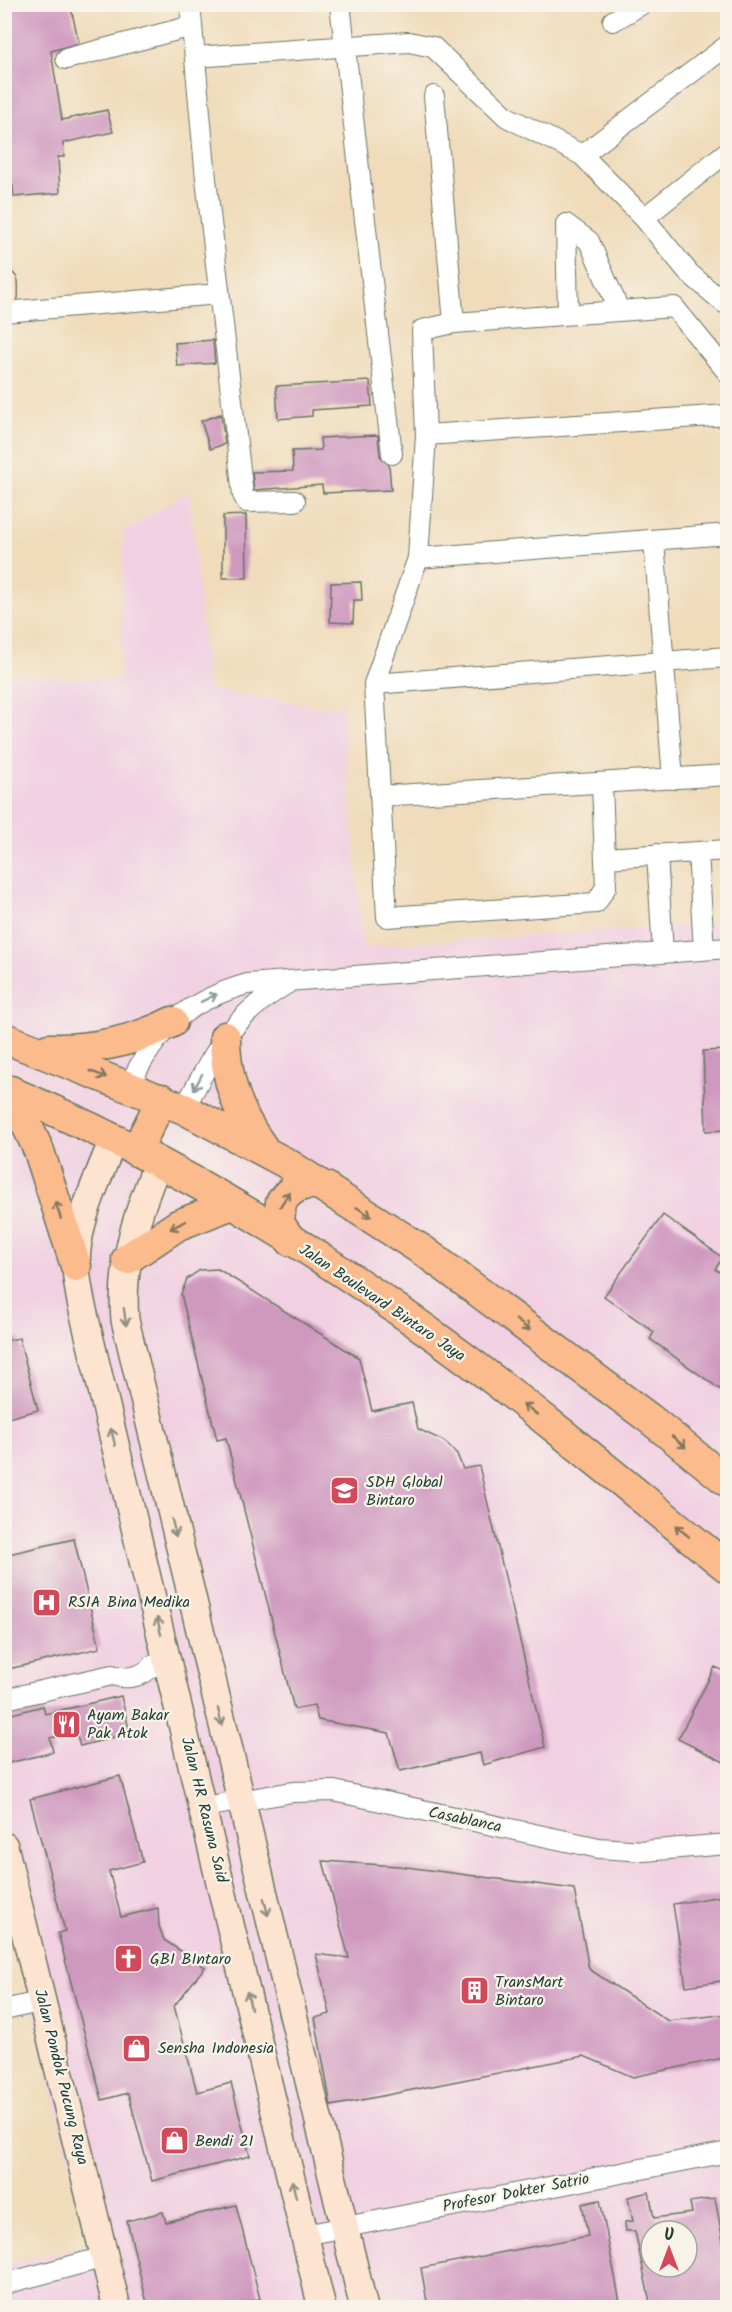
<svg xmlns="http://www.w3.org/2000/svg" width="732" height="2312" font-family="Kalam,sans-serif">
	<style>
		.built { fill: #f1d0e2; fill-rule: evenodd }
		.building { fill: #cf98bf; fill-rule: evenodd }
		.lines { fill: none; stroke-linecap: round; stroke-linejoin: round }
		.street-casing { stroke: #687563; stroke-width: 22 }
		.secondary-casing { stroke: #687563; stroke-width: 30 }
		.primary-casing { stroke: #687563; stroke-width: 33 }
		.street { stroke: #fff; stroke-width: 20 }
		.secondary { stroke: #fde4d1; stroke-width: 27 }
		.primary { stroke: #fbbb8c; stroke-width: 30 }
		.oneway { stroke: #8f9e9a }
		.oneway2 { stroke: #82765c }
		.oneway3 { stroke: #8e9082 }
		.labels { text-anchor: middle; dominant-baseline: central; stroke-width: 4.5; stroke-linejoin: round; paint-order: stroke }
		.street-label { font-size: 16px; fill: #1f3d34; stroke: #f7f3e8 }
		.poi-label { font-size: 16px; fill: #1f3d34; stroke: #f7f3e8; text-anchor: start }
	</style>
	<rect width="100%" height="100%" fill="#f7f3e8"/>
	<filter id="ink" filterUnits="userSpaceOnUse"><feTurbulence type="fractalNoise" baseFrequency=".0167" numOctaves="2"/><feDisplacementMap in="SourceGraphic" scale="12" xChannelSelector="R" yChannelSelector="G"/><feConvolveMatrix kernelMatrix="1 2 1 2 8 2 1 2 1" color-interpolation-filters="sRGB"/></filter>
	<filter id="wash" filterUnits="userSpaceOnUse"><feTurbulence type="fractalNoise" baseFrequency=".008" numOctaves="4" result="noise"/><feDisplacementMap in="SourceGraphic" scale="24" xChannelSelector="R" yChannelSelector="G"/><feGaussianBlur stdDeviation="1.35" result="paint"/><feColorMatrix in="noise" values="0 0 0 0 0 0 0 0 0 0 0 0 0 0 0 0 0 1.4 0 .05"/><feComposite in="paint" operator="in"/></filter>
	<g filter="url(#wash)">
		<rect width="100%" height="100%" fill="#f0dcbb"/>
		<!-- built -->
		<path class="built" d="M189,491L208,689L322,707L342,705L363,947L727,922V2307H5L4,2265L89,2245L4,1887L5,676L120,680L123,532ZM651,2231H687V2267H651Z"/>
		<g id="blocks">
			<!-- building -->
			<path class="building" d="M4,4H70L79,43L51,51L62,120L107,110L113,132L63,143L64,157H58L60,193L14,197L13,186L4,187Z
				M213,340L215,363L177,366L175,343Z
				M370,381L372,406L312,410V416L278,419L276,386Z
				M221,414L225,444L210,449L201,421Z
				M378,435L380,456L389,465L391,490L323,493L322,485L254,490L252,472L293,471L292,451L321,450L320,438Z
				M246,515L247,578H223V516Z
				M361,582L362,600H354L353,623L330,622L331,583Z
				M728,1050V1130L706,1131L703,1051Z
				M663,1215L723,1258L715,1269L728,1277V1395L650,1339L654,1332L604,1296Z
				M218,1269L359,1358L372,1411L412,1403L418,1429L444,1441L457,1454L463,1469L479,1466L545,1747L483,1765L480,1753L400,1771L389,1733L318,1720L314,1705L294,1709L226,1438L217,1440L181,1294L187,1279L200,1270Z
				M19,1338L38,1410L4,1419V1341Z
				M74,1539L100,1648L4,1670V1555Z
				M715,1667L728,1673V1764L678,1739Z
				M121,1696L130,1733L80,1746L76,1732L50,1738L53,1752L9,1763L4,1745V1716L43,1706L45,1714Z
				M120,1776L143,1862L109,1871L121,1917L158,1908L159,1926L164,1940L205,1967L174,2006L197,2092L231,2083L250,2156L152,2181L128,2093L102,2100L58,1933L65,1931L30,1799Z
				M323,1861L399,1866L574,1889L589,1969L668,2021L728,2014V2057L633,2077L584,2056L331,2106L315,2018L330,2014L316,1954L349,1958Z
				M728,1895V1980L686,1986L673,1904Z
				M649,2192L654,2218L692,2213L690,2202L715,2198L728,2268V2307H651L635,2231H626L625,2222L633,2221L628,2197ZM651,2231H687V2267H651Z
				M600,2200L621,2307H428L421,2268L588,2236L582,2204Z
				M236,2205L260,2299L226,2307H148L127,2221L163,2212L166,2222Z"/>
		</g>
	</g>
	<g filter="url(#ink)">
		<use href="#blocks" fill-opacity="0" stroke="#687563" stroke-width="1.5"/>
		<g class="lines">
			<defs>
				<path id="street" d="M190,4L206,179L243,495L247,502L295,501
					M340,4L392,454
					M613,21L642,4
					M195,57L409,42L433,47L507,117L582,155L644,218L689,273L724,303
					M66,59L192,26
					M434,96L454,323
					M582,155L728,45
					M644,218L728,151
					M566,224L589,241L619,310
					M566,224L568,314
					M4,312L219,294
					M426,435L728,415
					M654,540L673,779
					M418,558L728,534
					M374,684L728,657
					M602,784L606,887L596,903L387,917L374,684L418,558L426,435L422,330L454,323L674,307L728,373
					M380,796L728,775
					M698,852L704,950
					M657,854L663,953
					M606,858L728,850
					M129,1086C157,1028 185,1002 247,984L728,948
					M184,1109C215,1052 230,1017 288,983
					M10,1698L112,1675C128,1680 143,1677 153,1665
					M204,1807L293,1792L334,1791L599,1848L644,1851L728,1844
					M4,2010L43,2001
					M305,2235L728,2152
					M4,2284L105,2257"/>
				<path id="secondary" d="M4,284V295
					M113,1140C98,1179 76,1222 76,1265C76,1277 79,1290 81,1302L322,2308
					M158,1163C137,1213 120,1265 125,1320L364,2308
					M4,1846L117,2308"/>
				<path id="primary" d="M225,1037C225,1078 238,1115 263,1148
					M4,1038L184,1109L286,1163L425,1252L650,1419L728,1482
					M49,1049C93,1050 133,1042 172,1022
					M4,1089C161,1154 310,1245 447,1345C543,1415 635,1493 728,1568
					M11,1091L39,1151L76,1266
					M136,1151L162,1099
					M291,1241L279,1223L281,1202C292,1186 307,1180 326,1187
					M127,1259L178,1225L232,1204"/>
			</defs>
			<!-- street casing -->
			<use href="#street" class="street-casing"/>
			<!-- secondary casing -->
			<use href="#secondary" class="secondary-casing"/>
			<!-- primary casing -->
			<use href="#primary" class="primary-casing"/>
			<!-- street -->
			<use href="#street" class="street"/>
			<!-- secondary -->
			<use href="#secondary" class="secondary"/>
			<!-- primary -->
			<use href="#primary" class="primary"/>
		</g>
		<!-- one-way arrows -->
		<defs><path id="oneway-shaft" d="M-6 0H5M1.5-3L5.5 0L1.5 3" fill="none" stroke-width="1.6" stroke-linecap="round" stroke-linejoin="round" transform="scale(1.5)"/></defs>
		<g class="oneway">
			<use href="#oneway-shaft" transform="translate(209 998) rotate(-26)"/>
			<use href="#oneway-shaft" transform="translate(198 1082) rotate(118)"/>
		</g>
		<g class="oneway2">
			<use href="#oneway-shaft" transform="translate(98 1074) rotate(21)"/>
			<use href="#oneway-shaft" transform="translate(285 1199) rotate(-57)"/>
			<use href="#oneway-shaft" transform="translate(58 1210) rotate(-107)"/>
			<use href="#oneway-shaft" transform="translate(364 1212) rotate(32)"/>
			<use href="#oneway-shaft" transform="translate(178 1225) rotate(153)"/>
			<use href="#oneway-shaft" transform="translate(523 1325) rotate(37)"/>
			<use href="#oneway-shaft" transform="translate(530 1409) rotate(-142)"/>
			<use href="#oneway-shaft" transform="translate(679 1442) rotate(40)"/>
			<use href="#oneway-shaft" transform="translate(682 1531) rotate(-141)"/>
		</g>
		<g class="oneway3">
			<use href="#oneway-shaft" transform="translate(125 1317) rotate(82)"/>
			<use href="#oneway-shaft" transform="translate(113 1437) rotate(-104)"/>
			<use href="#oneway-shaft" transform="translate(174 1528) rotate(76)"/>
			<use href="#oneway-shaft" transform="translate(159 1626) rotate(-103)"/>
			<use href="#oneway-shaft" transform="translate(220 1717) rotate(76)"/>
			<use href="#oneway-shaft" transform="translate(266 1907) rotate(76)"/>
			<use href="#oneway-shaft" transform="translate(249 2000) rotate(-103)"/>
			<use href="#oneway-shaft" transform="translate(294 2189) rotate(-103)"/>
		</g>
	</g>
	<!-- icons -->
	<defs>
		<symbol id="school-square" viewBox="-11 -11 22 22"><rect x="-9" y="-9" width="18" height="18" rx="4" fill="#d1495b" stroke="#f7f3e8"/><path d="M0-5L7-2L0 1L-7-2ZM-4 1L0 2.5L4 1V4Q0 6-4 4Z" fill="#fff"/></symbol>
		<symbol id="hospital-square" viewBox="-11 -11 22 22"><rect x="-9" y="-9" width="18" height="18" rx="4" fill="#d1495b" stroke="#f7f3e8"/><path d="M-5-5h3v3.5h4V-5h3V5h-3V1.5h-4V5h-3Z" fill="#fff"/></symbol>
		<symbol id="restaurant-square" viewBox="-11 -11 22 22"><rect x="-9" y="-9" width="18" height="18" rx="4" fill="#d1495b" stroke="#f7f3e8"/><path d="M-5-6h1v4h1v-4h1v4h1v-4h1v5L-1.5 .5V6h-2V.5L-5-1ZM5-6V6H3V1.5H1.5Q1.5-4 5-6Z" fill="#fff"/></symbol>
		<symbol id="church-square" viewBox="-11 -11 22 22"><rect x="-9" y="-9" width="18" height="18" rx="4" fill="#d1495b" stroke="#f7f3e8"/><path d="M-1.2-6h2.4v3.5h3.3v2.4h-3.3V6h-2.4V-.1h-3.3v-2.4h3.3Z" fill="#fff"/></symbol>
		<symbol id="building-square" viewBox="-11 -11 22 22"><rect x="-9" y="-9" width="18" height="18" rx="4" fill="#d1495b" stroke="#f7f3e8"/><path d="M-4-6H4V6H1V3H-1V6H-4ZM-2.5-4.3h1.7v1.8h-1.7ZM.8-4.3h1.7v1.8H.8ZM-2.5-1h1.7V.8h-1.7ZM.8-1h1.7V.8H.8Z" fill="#fff"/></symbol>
		<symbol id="shop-square" viewBox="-11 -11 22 22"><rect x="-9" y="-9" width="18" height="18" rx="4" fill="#d1495b" stroke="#f7f3e8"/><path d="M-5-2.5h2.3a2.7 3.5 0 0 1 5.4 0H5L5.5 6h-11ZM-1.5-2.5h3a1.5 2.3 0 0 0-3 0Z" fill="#fff"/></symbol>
	</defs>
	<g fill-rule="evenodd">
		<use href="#school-square" x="328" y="1474" width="33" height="33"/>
		<use href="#hospital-square" x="30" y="1586" width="33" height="33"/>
		<use href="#restaurant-square" x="50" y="1708" width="33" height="33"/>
		<use href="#church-square" x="112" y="1942" width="33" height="33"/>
		<use href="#building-square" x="458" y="1974" width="33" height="33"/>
		<use href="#shop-square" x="120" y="2032" width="33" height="33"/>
		<use href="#shop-square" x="158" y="2124" width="33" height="33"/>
	</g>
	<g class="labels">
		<!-- street labels -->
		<g class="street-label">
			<text transform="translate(382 1303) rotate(34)">Jalan Boulevard Bintaro Jaya</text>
			<text transform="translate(204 1810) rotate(76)">Jalan HR Rasuna Said</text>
			<text transform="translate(465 1820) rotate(12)">Casablanca</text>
			<text transform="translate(61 2077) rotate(76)">Jalan Pondok Pucung Raya</text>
			<text transform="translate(516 2193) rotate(-11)">Profesor Dokter Satrio</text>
		</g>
		<!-- poi labels -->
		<g class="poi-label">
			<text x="366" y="1482">SDH Global<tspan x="366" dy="18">Bintaro</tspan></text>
			<text x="68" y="1602">RSIA Bina Medika</text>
			<text x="87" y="1715">Ayam Bakar<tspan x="87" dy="18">Pak Atok</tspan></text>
			<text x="150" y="1959">GBI BIntaro</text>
			<text x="495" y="1982">TransMart<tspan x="495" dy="18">Bintaro</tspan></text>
			<text x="158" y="2048">Sensha Indonesia</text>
			<text x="195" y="2141">Bendi 21</text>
		</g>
	</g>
	<!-- margin -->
	<rect width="732" height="2312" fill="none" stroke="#f7f3e8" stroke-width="24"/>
	<!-- north arrow -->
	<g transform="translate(669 2249)"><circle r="28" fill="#f7f3e8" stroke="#a1aaa0" stroke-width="1.5"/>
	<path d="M0-4.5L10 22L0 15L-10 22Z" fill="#d1495b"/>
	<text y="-9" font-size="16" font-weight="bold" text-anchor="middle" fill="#1f3d34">U</text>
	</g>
</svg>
